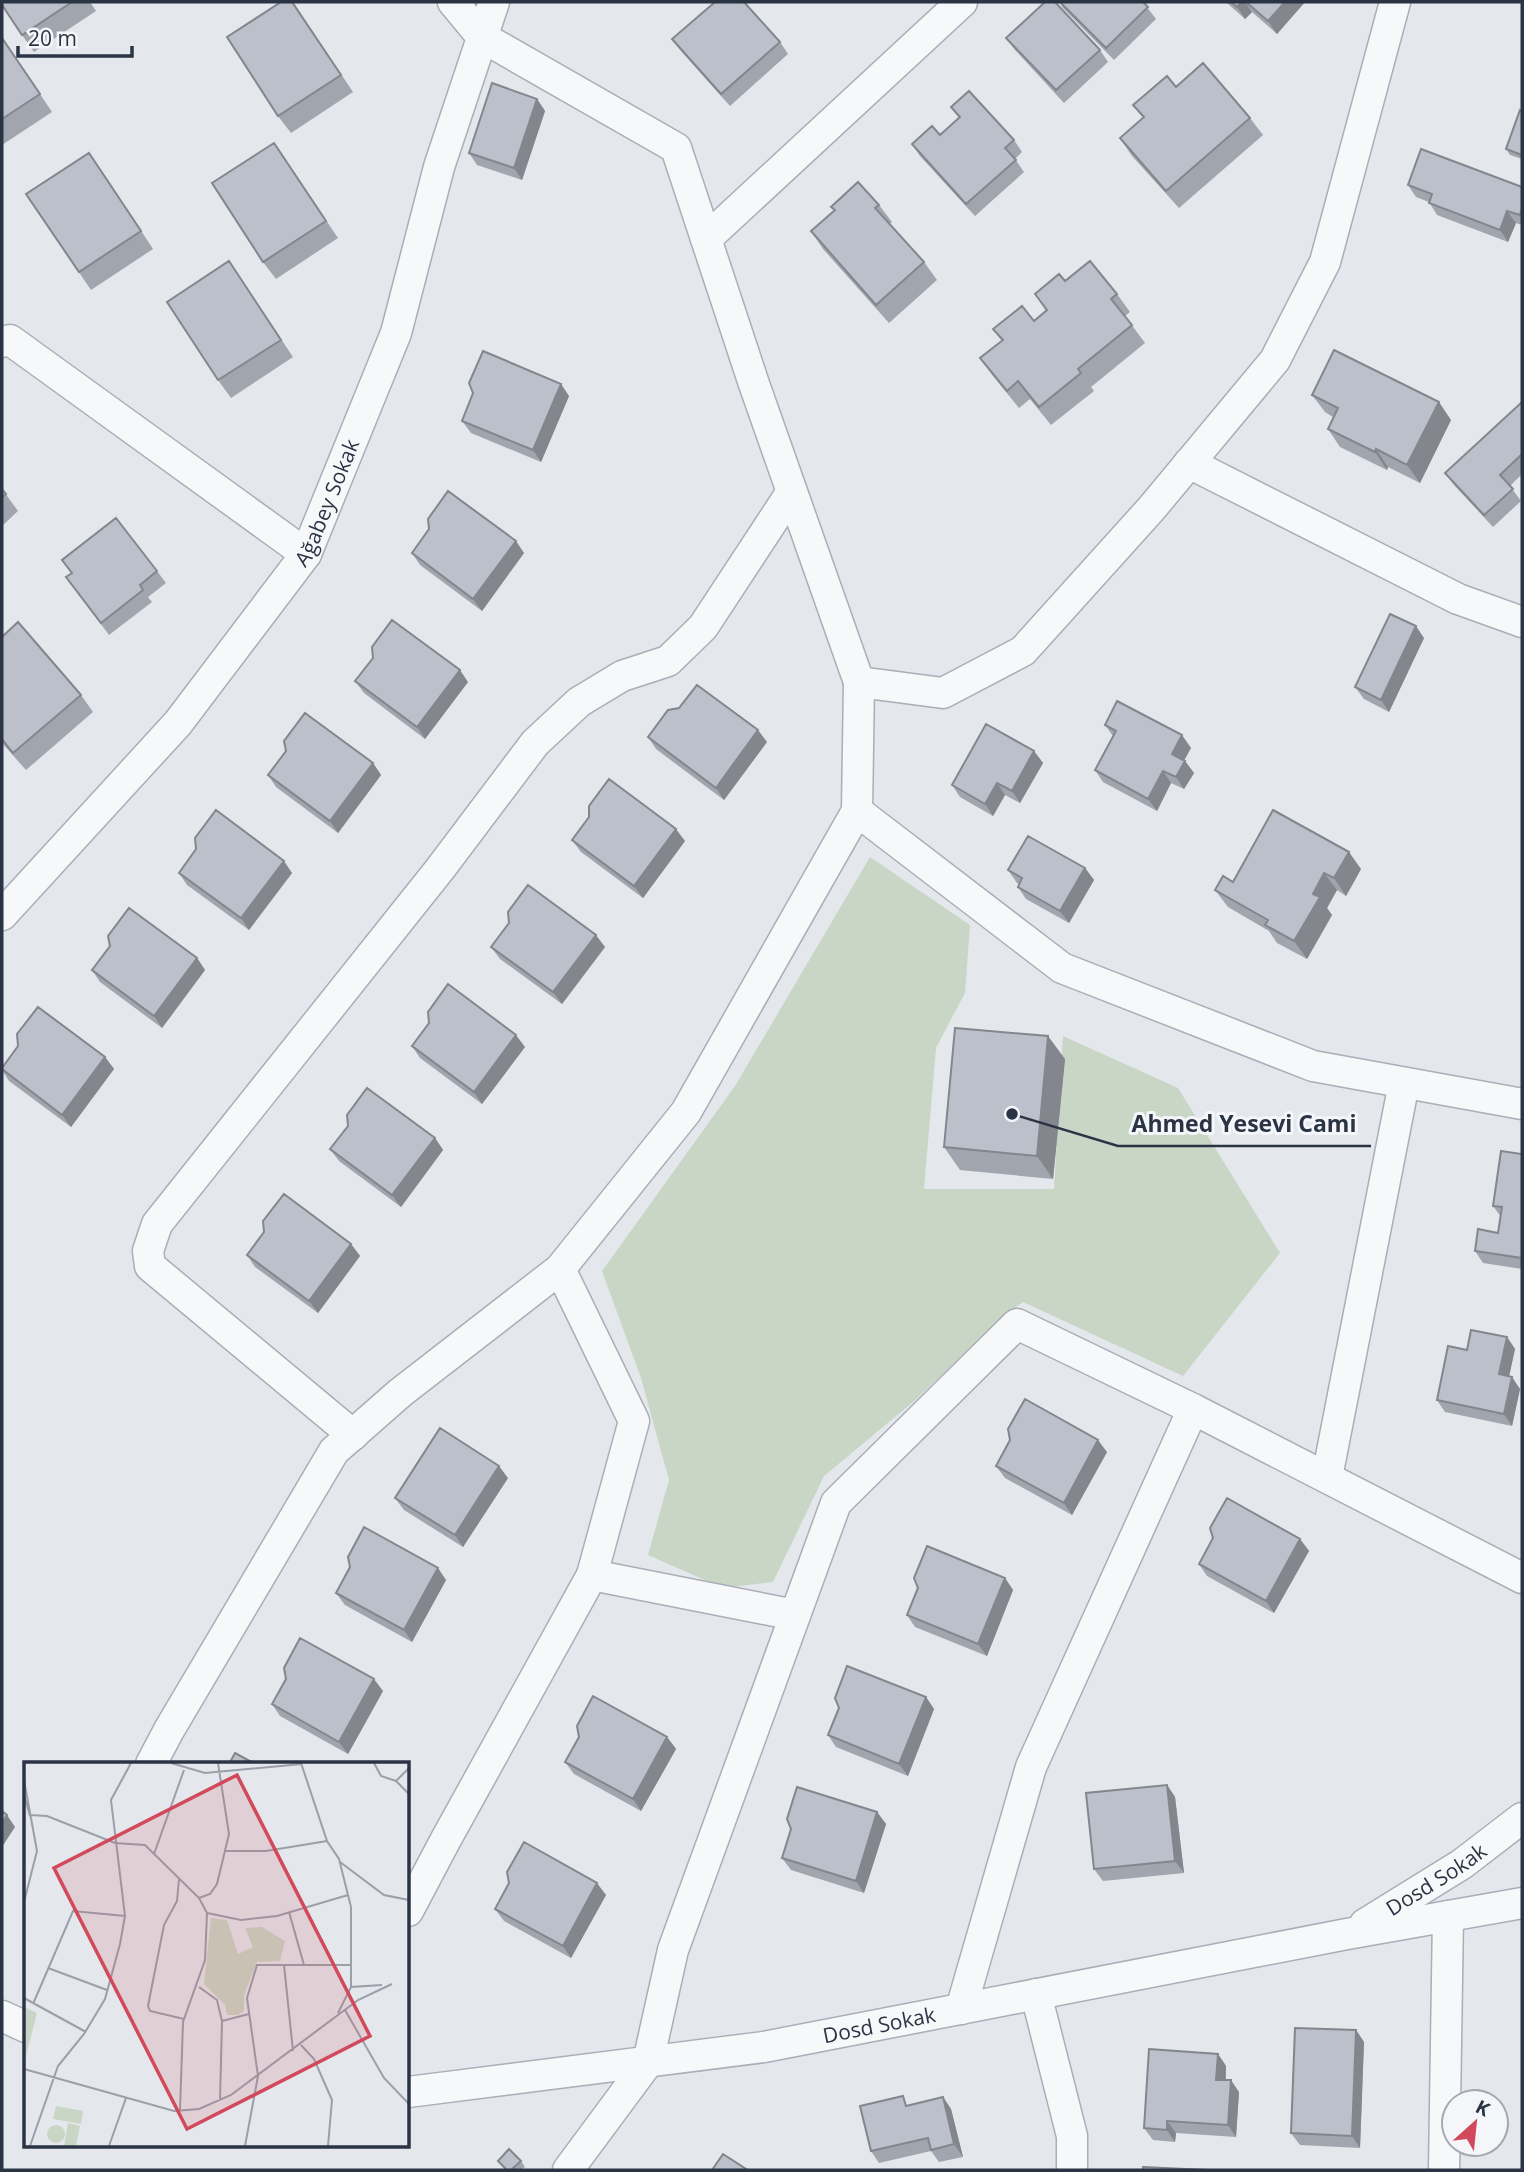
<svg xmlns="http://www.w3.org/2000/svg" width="1524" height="2172" font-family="'Open Sans',sans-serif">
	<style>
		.green { fill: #c9d6c5 }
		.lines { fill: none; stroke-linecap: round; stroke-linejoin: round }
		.minor-casing { stroke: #a9aeb7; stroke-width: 33 }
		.minor { stroke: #f7f8fa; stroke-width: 30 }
		.wall { fill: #a1a5ae }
		.shaded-wall { fill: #83868d }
		.building { fill: #bbc0ca; stroke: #83868d; stroke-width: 2 }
		.labels { text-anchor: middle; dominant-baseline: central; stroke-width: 6; stroke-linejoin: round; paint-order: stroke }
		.street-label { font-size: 21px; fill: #2b3445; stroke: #f4f6f9 }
		.inset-road { fill: none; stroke: #9a9fa9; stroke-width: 2 }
		.view { fill: #d1495b; fill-opacity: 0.15; stroke: #d1495b; stroke-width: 3.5 }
		.inset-edge { fill: none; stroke: #2b3445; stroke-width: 3.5 }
		.leader { fill: none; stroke: #2b3445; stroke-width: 2.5 }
		.callout-dot { fill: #2b3445; stroke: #f4f6f9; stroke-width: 2.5 }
		.callout-label { font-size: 23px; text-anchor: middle; font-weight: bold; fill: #2b3445; stroke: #f4f6f9; stroke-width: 6; stroke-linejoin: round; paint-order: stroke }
	</style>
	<rect width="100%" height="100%" fill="#e4e7ec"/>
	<!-- green -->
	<path class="green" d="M870,857L970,925L965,993L936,1048L924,1189H1054L1063,1036L1178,1088L1280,1253L1183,1376L1023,1302L1007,1313L913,1402L824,1476L773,1582L723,1588L648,1555L669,1480L641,1378L602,1271L735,1086Z"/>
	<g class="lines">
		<defs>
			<g id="minor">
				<path d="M706,239L962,2"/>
				<path d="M2,342L10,340L306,554"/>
				<path d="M1189,463L1458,599L1522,622"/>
				<path d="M859,682L943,693L1023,651L1151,509L1275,360L1325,262L1395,2"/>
				<path d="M857,811L1062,968L1313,1066L1522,1104"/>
				<path id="s1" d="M2,915L178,723L306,554L396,333L439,167L494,2"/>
				<path d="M353,1435L150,1266L148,1251L157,1224L440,869L535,743L579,702L622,676L668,661L703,627L791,493"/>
				<path d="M1327,1477L1404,1083"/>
				<path d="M592,1575L795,1615"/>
				<path d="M151,1764L169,1730L334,1451L400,1393L560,1269L686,1112L857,811L859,682L754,384L676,148L482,37L453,2"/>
				<path d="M408,1911L445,1841L592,1575L634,1421L560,1269"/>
				<path id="s2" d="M1365,1924L1462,1864L1522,1818"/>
				<path d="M1036,1994L1072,2136V2170"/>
				<path d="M961,2009L1031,1767L1193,1409L1522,1578"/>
				<path d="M2,2016L26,2027"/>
				<path id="s3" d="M408,2092L764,2047L1347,1934L1522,1903"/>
				<path d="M568,2170L648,2062L673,1950L836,1503L1017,1324L1193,1409"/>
				<path d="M1444,2170L1448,1916"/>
			</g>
		</defs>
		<!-- minor casing -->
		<use href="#minor" class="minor-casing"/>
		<!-- minor -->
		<use href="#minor" class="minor"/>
	</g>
	<!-- wall -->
	<path class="wall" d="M2,2H90L96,11L34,52L22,35Z
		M293,2L353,92L291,133L278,116Z
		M1059,2H1143L1156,19L1114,60L1063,8Z
		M1226,2H1305L1277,34L1252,12L1245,19Z
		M2,37L52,112L2,145Z
		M1006,38L1100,50L1108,62L1064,103L1015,50Z
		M672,39L780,42L788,54L730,106L681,51Z
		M1176,87L1250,118L1263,135L1179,208L1132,156L1120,138L1143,118L1133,105Z
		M537,99L545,111L522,180L477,165L469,153Z
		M951,107L1014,140L1022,152L1015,159L1024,172L975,216L920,156L912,144L940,135L959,118Z
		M1522,111V159L1510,155L1506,149Z
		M274,143L338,238L276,279L263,262Z
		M102,171L153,249L91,290L26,194Z
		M1408,185L1522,187V225L1516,223L1508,242L1437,215L1429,202L1416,197Z
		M879,205L892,222L890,224L924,262L937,280L889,323L823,249L811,231L834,210L831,207Z
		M229,261L293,357L231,398L218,380Z
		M1065,281L1117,294L1130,312L1125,316L1145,343L1091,387L1094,391L1051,425L1030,399L1019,408L993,376L980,358L1002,341L993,329L1034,321L1046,311L1035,294Z
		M473,393L569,396L541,462L471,433L462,421Z
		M1312,395L1451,420L1420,483L1388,467L1387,470L1340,447L1328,429L1333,417L1325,412Z
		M1522,402V474L1510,486L1521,501L1493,527L1454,485L1445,473Z
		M2,489L18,511L2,526Z
		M429,529L524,553L482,611L420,565L412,553Z
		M62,560L157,571L166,583L148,597L152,602L109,635L66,577L71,573Z
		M2,637L81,695L93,712L26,770L2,743Z
		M1424,638L1389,712L1364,699L1355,687Z
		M355,681L468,682L425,739L364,693Z
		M1105,725L1191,748L1184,760L1194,773L1184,789L1171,783L1157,811L1103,782L1095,770L1113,736Z
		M648,737L767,742L724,800L656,749Z
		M1034,751L1043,763L1020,803L1005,795L993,816L960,797L952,785Z
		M373,763L381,775L338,833L276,787L268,775Z
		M572,840L685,841L643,898L581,852Z
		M196,849L292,873L249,930L187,885L179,873Z
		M1085,868L1094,880L1069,923L1026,899L1018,887L1019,884L1017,883L1008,870Z
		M1361,869L1346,896L1337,890L1327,908L1332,915L1307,959L1277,943L1269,931L1228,907L1215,890L1233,882Z
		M509,923L605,947L562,1004L500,959L491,947Z
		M110,946L197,958L205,970L162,1028L100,982L92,970Z
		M429,1023L525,1047L482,1104L420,1058L412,1046Z
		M18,1046L105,1057L114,1069L71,1127L9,1081L2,1070Z
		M1065,1059L1053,1179L960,1170L944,1147Z
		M348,1126L435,1138L443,1150L401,1207L339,1161L330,1149Z
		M1522,1154V1269L1483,1263L1475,1251L1498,1233L1501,1217L1493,1206Z
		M351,1244L360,1256L318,1313L255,1267L247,1255Z
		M1507,1337L1515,1349L1509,1376L1520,1389L1512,1426L1445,1412L1437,1400L1467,1350Z
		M1010,1440L1107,1452L1072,1515L1005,1478L996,1466Z
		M508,1478L463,1547L404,1510L395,1498Z
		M1300,1539L1309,1551L1274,1613L1207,1576L1199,1564Z
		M350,1567L446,1580L412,1642L345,1605L336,1593Z
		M1005,1578L1013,1590L987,1656L915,1627L907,1615L918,1588Z
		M286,1679L383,1691L348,1754L280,1716L272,1704Z
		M926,1697L934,1709L908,1776L836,1747L828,1735L839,1708Z
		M579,1737H667L676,1749L641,1811L574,1774L565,1762Z
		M1167,1785L1175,1797L1184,1873L1103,1881L1094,1869Z
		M877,1812L886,1824L864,1893L791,1870L782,1858Z
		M509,1883L606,1895L571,1958L504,1921L495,1909Z
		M1356,2030L1364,2042L1360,2148L1300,2145L1291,2133Z
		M1218,2054L1226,2066V2080L1239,2092L1236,2137L1176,2133L1175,2142L1153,2140L1144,2128Z
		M943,2097L951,2109L963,2157L939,2162L931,2151L879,2163L871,2151Z
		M498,2161H521L525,2167L521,2170H505Z"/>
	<!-- shaded-wall -->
	<path class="shaded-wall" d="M1241,2H1245L1252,12L1245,19L1237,7Z
		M1285,2H1305L1277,34L1268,21Z
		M537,99L545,111L522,180L514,168Z
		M1507,211L1516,223L1508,242L1500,230Z
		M561,384L569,396L541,462L533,450Z
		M1439,402L1451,420L1420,483L1407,465Z
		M1376,449L1388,467L1387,470L1375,452Z
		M516,541L524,553L482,611L473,599Z
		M1416,626L1424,638L1389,712L1381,700Z
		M460,670L468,682L425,739L417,727Z
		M758,730L767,742L724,800L716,788Z
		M1182,735L1191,748L1181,766L1172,754Z
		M1034,751L1043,763L1020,803L1012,791Z
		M1185,761L1194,773L1184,789L1176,777Z
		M373,763L381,775L338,833L330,821Z
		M1163,771L1171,783L1157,811L1148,799Z
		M997,783L1005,795L993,816L985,804Z
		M676,829L685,841L643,898L634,886Z
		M1349,852L1361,869L1346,896L1334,878Z
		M284,861L292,873L249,930L241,918Z
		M1085,868L1094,880L1069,923L1060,911Z
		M1324,873L1337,890L1327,908L1332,915L1307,959L1294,941L1313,894Z
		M596,935L605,947L562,1004L553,992Z
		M197,958L205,970L162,1028L154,1016Z
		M516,1035L525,1047L482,1104L474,1092Z
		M1048,1036L1065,1059L1053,1179L1037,1156Z
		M105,1057L114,1069L71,1127L62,1115Z
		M435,1138L443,1150L401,1207L392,1195Z
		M351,1244L360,1256L318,1313L309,1301Z
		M1507,1337L1515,1349L1507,1386L1499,1374Z
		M1512,1377L1520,1389L1512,1426L1504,1414Z
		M1098,1440L1107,1452L1072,1515L1064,1503Z
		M499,1466L508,1478L463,1547L455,1535Z
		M1300,1539L1309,1551L1274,1613L1266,1601Z
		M438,1568L446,1580L412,1642L404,1630Z
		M1005,1578L1013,1590L987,1656L978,1644Z
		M374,1679L383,1691L348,1754L339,1742Z
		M926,1697L934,1709L908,1776L899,1764Z
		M667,1737L676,1749L641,1811L633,1799Z
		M1167,1785L1175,1797L1184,1873L1175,1861Z
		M877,1812L886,1824L864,1893L856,1881Z
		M7,1815L15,1827L2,1847V1823Z
		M597,1883L606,1895L571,1958L563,1946Z
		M1356,2030L1364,2042L1360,2148L1352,2136Z
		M1218,2054L1226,2066L1225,2092L1216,2080Z
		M1231,2080L1239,2092L1236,2137L1228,2125Z
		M943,2097L951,2109L963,2157L954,2144Z
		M1167,2121L1176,2133L1175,2142L1167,2130Z"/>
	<!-- building -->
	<path class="building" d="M2,2H72L22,35L2,5Z
		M281,2H292L341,75L278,116L227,37Z
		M715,2H744L780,42L721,94L672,39Z
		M1045,2H1055L1100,50L1056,90L1006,38Z
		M1060,2H1143L1148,7L1106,48Z
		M1231,2H1241L1237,7Z
		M1246,2H1285L1268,21Z
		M2,38L40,94L2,119Z
		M1203,63L1250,118L1166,191L1120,138L1144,117L1133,105L1167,76L1176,87Z
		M492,83L537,99L514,168L469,153Z
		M969,91L1014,140L1005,148L1016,160L966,204L912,144L932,126L940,135L960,117L951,107Z
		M1520,110L1522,111V155L1506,149Z
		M274,143L326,221L263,262L212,183Z
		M1421,149L1522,187V208L1520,215L1507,211L1500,230L1429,203L1432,194L1408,185Z
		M89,153L141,231L79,272L26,194Z
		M858,182L879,205L875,208L924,262L876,305L811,231L835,210L831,207Z
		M229,261L281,340L218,380L167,302Z
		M1090,261L1117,294L1111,299L1132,325L1078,369L1081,373L1039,407L1018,381L1007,391L980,358L1003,340L993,329L1022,306L1034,321L1047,310L1035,294L1059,274L1065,281Z
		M1334,350L1439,402L1407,465L1376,449L1375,452L1328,429L1338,408L1312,395Z
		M483,351L561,384L533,450L462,421L473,393L469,383Z
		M1522,402V454L1500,475L1513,489L1484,515L1445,473Z
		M2,489L6,494L2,497Z
		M448,491L516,541L473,599L412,553L429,529L428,519Z
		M116,518L157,571L140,585L143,590L101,623L66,577L72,573L62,560Z
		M1390,614L1416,626L1381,700L1355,687Z
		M392,620L460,670L417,727L355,681L373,658L372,647Z
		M18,622L81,695L13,753L2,739V637Z
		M697,685L758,730L716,788L648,737L668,710L679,708Z
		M1117,701L1182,735L1172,754L1185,761L1176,777L1163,771L1148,799L1095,770L1116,731L1105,725Z
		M305,713L373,763L330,821L268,775L286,751L284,741Z
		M986,724L1034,751L1012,791L997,783L985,804L952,785Z
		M609,779L676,829L634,886L572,840L589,817V806Z
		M216,810L284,861L241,918L179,873L196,849L195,838Z
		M1273,810L1349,852L1334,878L1324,873L1313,894L1320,897L1294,941L1265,925L1268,920L1215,890L1223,876L1233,882Z
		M1028,836L1085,868L1060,911L1018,887L1022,878L1008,870Z
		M528,885L596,935L553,992L491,947L509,923L508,912Z
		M129,908L197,958L154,1016L92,970L110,946L108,936Z
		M448,984L516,1035L474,1092L412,1046L429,1023L428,1012Z
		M38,1007L105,1057L62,1115L2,1069V1068L18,1046L17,1034Z
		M955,1028L1048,1036L1037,1156L944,1147Z
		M367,1088L435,1138L392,1195L330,1149L348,1126L347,1115Z
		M1501,1151L1522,1154V1258L1475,1251L1478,1229L1498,1233L1502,1207L1493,1206Z
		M284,1194L351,1244L309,1301L247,1255L264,1232L263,1221Z
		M1471,1330L1507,1337L1499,1374L1512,1377L1504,1414L1437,1400L1448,1346L1467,1350Z
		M1025,1399L1098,1440L1064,1503L996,1466L1010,1440L1008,1429Z
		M440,1428L499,1466L455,1535L395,1498Z
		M1227,1498L1300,1539L1266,1601L1199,1564L1213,1538L1210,1528Z
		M364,1527L438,1568L404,1630L336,1593L350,1567L348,1557Z
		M927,1546L1005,1578L978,1644L907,1615L918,1588L914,1578Z
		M300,1638L374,1679L339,1742L272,1704L286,1679L284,1668Z
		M847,1666L926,1697L899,1764L828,1735L839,1708L835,1698Z
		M593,1696L667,1737L633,1799L565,1762L579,1737L577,1726Z
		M235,1753L255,1764H229Z
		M1167,1785L1175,1861L1094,1869L1086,1793Z
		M797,1787L877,1812L856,1881L782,1858L791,1829L787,1819Z
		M2,1811L7,1815L2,1823Z
		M524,1842L597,1883L563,1946L495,1909L509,1883L507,1872Z
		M1295,2028L1356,2030L1352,2136L1291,2133Z
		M1149,2049L1218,2054L1216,2080H1231L1228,2125L1167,2121V2130L1144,2128Z
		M903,2096L906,2106L943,2097L954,2144L931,2150L928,2138L871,2151L860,2106Z
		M509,2149L521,2161L511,2170H507L498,2161Z
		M723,2154L746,2169L745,2170H712Z
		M1143,2167L1208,2170H1143Z"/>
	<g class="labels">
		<!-- street labels -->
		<g class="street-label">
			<text stroke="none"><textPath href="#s1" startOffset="528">Ağabey Sokak</textPath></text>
			<text stroke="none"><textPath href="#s2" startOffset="84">Dosd Sokak</textPath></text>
			<text stroke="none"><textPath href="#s3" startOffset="476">Dosd Sokak</textPath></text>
		</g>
	</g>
	<!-- overview -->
	<g transform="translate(24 1762)">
		<rect width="385" height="385" fill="#e4e7ec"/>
		<path d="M187,156L203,158L214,192L229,185L221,166L238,165L261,179L256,199L233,200L220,233V249L214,253H203L201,243L180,222ZM0,245L13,251L1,298H0ZM32,344L59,349L57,362L29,357ZM44,361L56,364L52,384H40ZM23 372a9 9 0 1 1 18 0a9 9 0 1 1-18 0Z" fill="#c9d6c5"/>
		<path class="inset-road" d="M147,1L181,11L278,2M277,1L303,79L315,97L327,145V225L314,251M350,1L357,14L372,19M385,6L372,19L385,32M0,18L13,89L0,140M0,33L6,54M6,53L23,54L91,81L121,83L175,136L183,151L181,198L159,260L156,348M201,89H242L303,79M130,92L160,8M316,100L360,133L385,138M155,117L153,139L140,163L124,244L126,249L160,257M175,136L186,132L193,122L205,72L194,1M265,150L280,203M183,151L217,158L253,154L324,133M24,206L83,228M175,225L193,238L198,259L196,338M327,225L358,223M0,236L62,270M9,242L49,149L101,154M321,248L360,316L385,342M198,259L225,252M277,283L290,297L308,338L304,384M269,289L260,203H328M0,307L150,349L175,347L207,333L334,238L368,222M6,384L34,304L60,272L81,237L96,182L101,154L87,38L107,1M85,384L102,336M221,384L234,314L223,236L233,203H260"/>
		<path class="view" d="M213,13L346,274L163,367L30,106Z"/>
		<rect width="385" height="385" class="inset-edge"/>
	</g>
	<!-- callouts -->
	<path class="leader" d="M1012 1114L1118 1146H1371"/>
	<circle class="callout-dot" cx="1012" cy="1114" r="7"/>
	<g class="callout-label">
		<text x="1244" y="1132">Ahmed Yesevi Cami</text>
	</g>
	<!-- border -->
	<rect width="1524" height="2172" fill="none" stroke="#2b3445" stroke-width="7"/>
	<!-- north arrow -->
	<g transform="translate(1475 2123) rotate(27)"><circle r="33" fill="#f4f6f9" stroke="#a4a8b1" stroke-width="2"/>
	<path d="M0-5L12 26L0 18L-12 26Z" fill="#d1495b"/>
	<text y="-10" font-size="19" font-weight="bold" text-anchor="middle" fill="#2b3445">K</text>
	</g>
	<!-- scale -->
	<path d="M18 46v10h114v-10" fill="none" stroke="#2b3445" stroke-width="3.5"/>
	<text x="28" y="46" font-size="21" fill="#2b3445" stroke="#f4f6f9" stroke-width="5" paint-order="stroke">20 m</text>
</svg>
